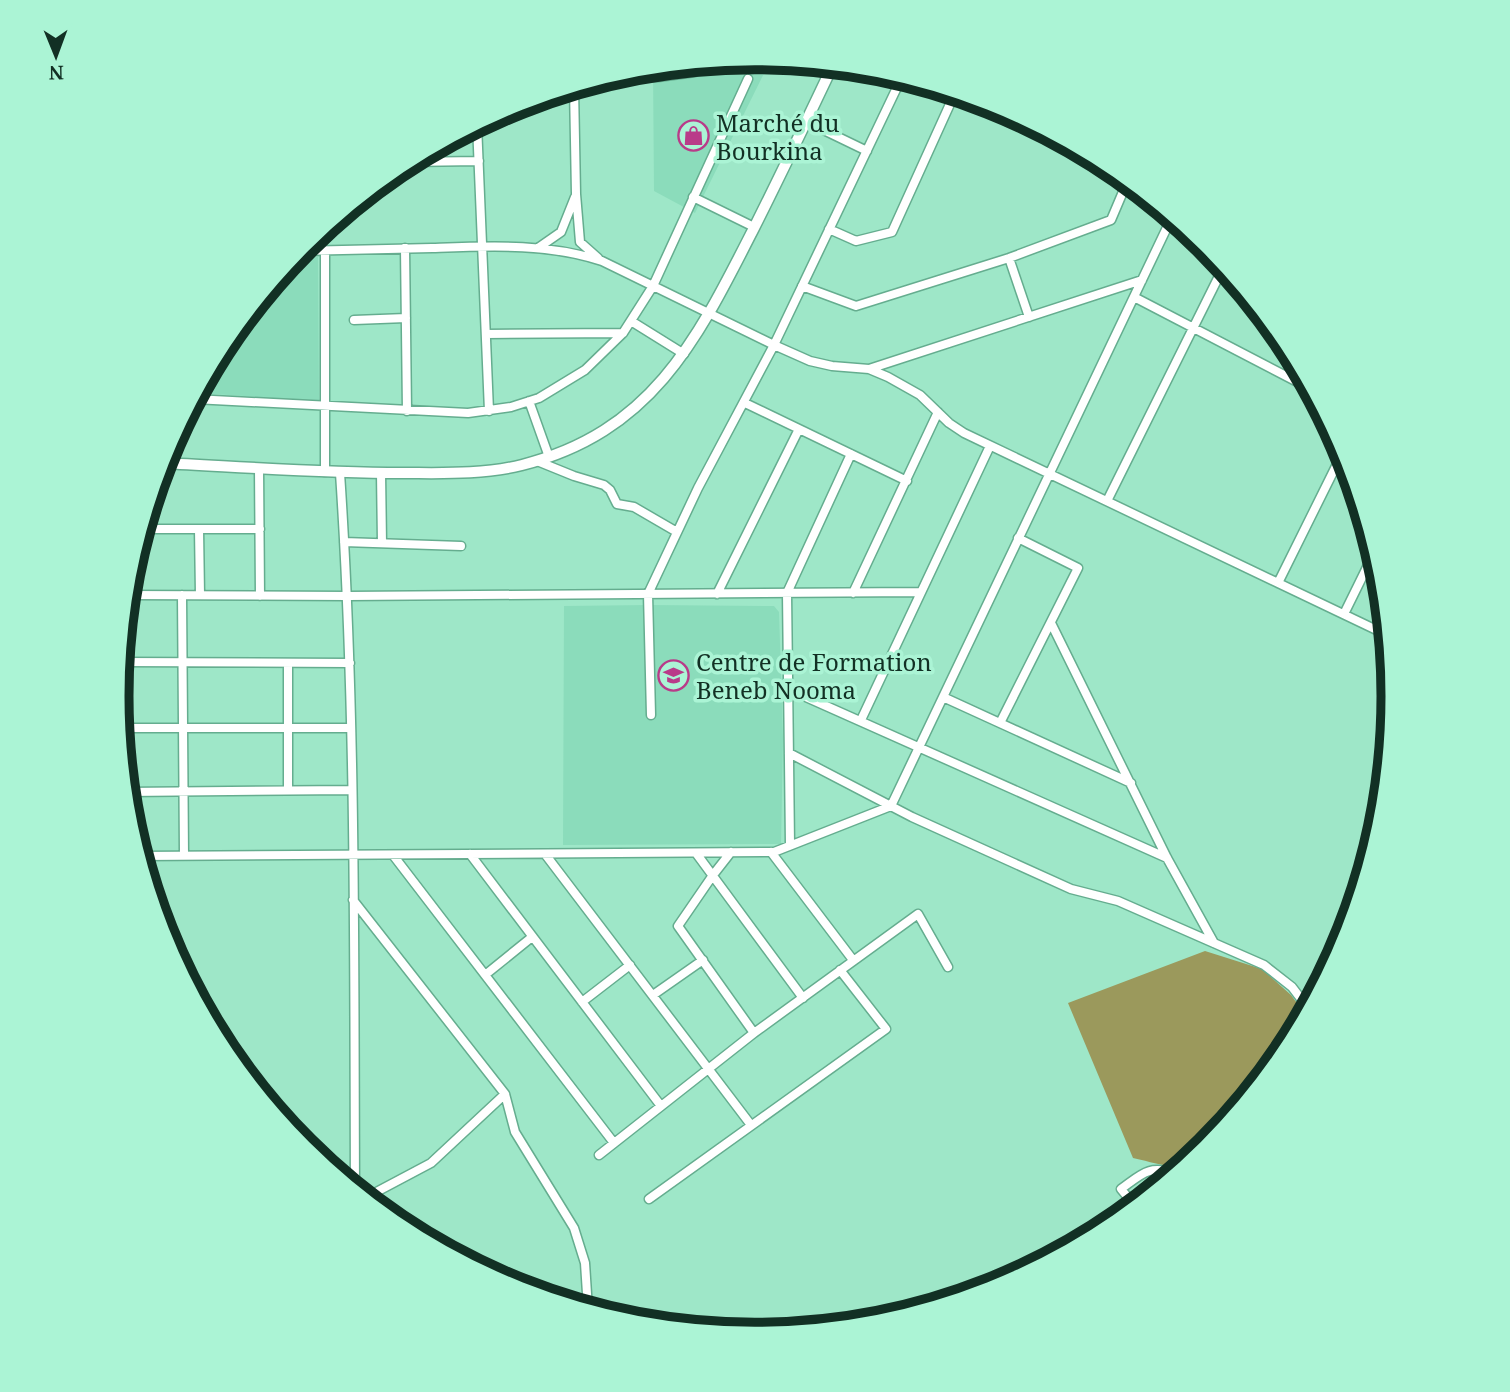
<svg xmlns="http://www.w3.org/2000/svg" width="1510" height="1392" font-family="'Noto Serif',serif">
	<style>
		.built { fill: #8bdcbb }
		.forest { fill: #9b995c }
		.lines { fill: none; stroke-linecap: round; stroke-linejoin: round }
		.minor-casing { stroke: #65ad8f; stroke-width: 11 }
		.tertiary-casing { stroke: #65ad8f; stroke-width: 13 }
		.minor { stroke: #fff; stroke-width: 8 }
		.tertiary { stroke: #fff; stroke-width: 10 }
		.labels { text-anchor: middle; dominant-baseline: central; stroke-width: 7; stroke-linejoin: round; paint-order: stroke }
		.poi-label { font-size: 24px; fill: #123024; stroke: #abf4d5; text-anchor: start }
		.rim { fill: none; stroke: #123024; stroke-width: 9 }
	</style>
	<rect width="100%" height="100%" fill="#9ee7c8"/>
	<!-- built -->
	<path class="built" d="M755,58L771,59L695,213L654,191L653,68Z
		M318,257L319,401L197,393L225,341L293,258Z
		M649,605L774,606L779,612L783,738L781,844L563,845L564,606Z"/>
	<!-- forest -->
	<path class="forest" d="M1205,951L1262,969L1291,995L1305,1014L1285,1051L1206,1148C1174,1174 1170,1166 1133,1158L1068,1003Z"/>
	<g class="lines">
		<defs>
			<path id="minor" d="M606,77H658L695,72
				M574,87L576,194L580,242L598,258
				M953,92L1002,108
				M807,122L867,151
				M477,124L489,411
				M406,162L479,161
				M693,197L754,227
				M829,229L856,241L892,232L955,93
				M405,248L407,411
				M538,248L561,232L575,197
				M298,251C343,250 388,249 432,248C490,246 548,243 602,261L774,345L810,361L832,366L869,369L888,377L920,395L949,423L964,433L1387,635
				M325,251V472
				M1009,258L1029,317
				M802,286L856,306L1009,258L1111,220L1128,180
				M1134,297L1311,389
				M354,320L406,318
				M631,321L684,354
				M486,334L623,333
				M869,369L1142,280
				M194,399L468,413L511,407L539,398L585,370L623,333L653,286L748,79
				M529,401L549,457
				M745,403L907,481
				M537,461L574,476L604,485L610,490L617,504L634,507L677,532
				M259,468L260,596
				M340,473C356,711 354,950 355,1189
				M381,473L382,543
				M1107,501L1224,266
				M142,529H260
				M199,529L200,595
				M344,542L461,546
				M1278,583L1344,450
				M853,593L938,412
				M717,594L799,429
				M127,595L348,596L921,592
				M182,595L184,855
				M1344,614L1375,551
				M1051,623L1167,858L1214,943
				M120,662L350,663
				M288,663V790
				M788,689L1167,858
				M943,697L1131,783
				M651,715L648,594L698,488L774,345L902,77
				M861,720L990,446
				M1000,723L1078,568L1018,538
				M120,728H351
				M789,753L912,817L1071,889L1118,901L1264,965L1292,987L1308,1008
				M126,792L352,790
				M790,845L787,593L851,454
				M731,852L713,875L678,926L754,1033
				M771,852L853,960
				M696,853L803,998
				M470,854L661,1106
				M545,854L751,1125
				M393,855L614,1143
				M140,856L774,852L891,806L1172,217
				M353,900L505,1094L515,1132L574,1228L585,1263L588,1309
				M485,975L532,937
				M653,995L703,960
				M582,1002L630,965
				M599,1155L754,1033L918,914L948,967
				M365,1198L431,1163L505,1094
				M649,1199L886,1029L840,970
				M1135,1206L1121,1189C1142,1174 1148,1165 1175,1173"/>
			<path id="tertiary" d="M162,463C242,467 321,473 401,473C441,473 482,475 522,465C653,432 698,338 754,228C781,174 807,120 833,65"/>
		</defs>
		<!-- minor casing -->
		<use href="#minor" class="minor-casing"/>
		<!-- tertiary casing -->
		<use href="#tertiary" class="tertiary-casing"/>
		<!-- minor -->
		<use href="#minor" class="minor"/>
		<!-- tertiary -->
		<use href="#tertiary" class="tertiary"/>
	</g>
	<!-- icons -->
	<defs>
		<symbol id="shop-ring" viewBox="-11 -11 22 22"><circle r="9.5" fill="#abf4d5" stroke="#b93b89" stroke-width="1.5"/><path d="M-5-2.5h2.3a2.7 3.5 0 0 1 5.4 0H5L5.5 6h-11ZM-1.5-2.5h3a1.5 2.3 0 0 0-3 0Z" fill="#b93b89"/></symbol>
		<symbol id="school-ring" viewBox="-11 -11 22 22"><circle r="9.5" fill="#abf4d5" stroke="#b93b89" stroke-width="1.5"/><path d="M0-5L7-2L0 1L-7-2ZM-4 1L0 2.5L4 1V4Q0 6-4 4Z" fill="#b93b89"/></symbol>
	</defs>
	<g fill-rule="evenodd">
		<use href="#shop-ring" x="676" y="118" width="35" height="35"/>
		<use href="#school-ring" x="656" y="658" width="35" height="35"/>
	</g>
	<g class="labels">
		<!-- poi labels -->
		<g class="poi-label">
			<text x="716" y="122">Marché du<tspan x="716" dy="28">Bourkina</tspan></text>
			<text x="696" y="661">Centre de Formation<tspan x="696" dy="28">Beneb Nooma</tspan></text>
		</g>
	</g>
	<!-- crop -->
	<path d="M0 0H1510V1392H0ZM129 696a626 626 0 1 1 1252 0a626 626 0 1 1-1252 0Z" fill="#abf4d5" fill-rule="evenodd"/>
	<path class="rim" d="M129 696a626 626 0 1 1 1252 0a626 626 0 1 1-1252 0Z"/>
	<!-- north arrow -->
	<g transform="translate(56 56) rotate(179)" stroke="#abf4d5" stroke-width="5" paint-order="stroke">
	<path d="M0-5L12 26L0 18L-12 26Z" fill="#123024"/>
	<text y="-10" font-size="19" font-weight="bold" text-anchor="middle" fill="#123024">N</text>
	</g>
</svg>
